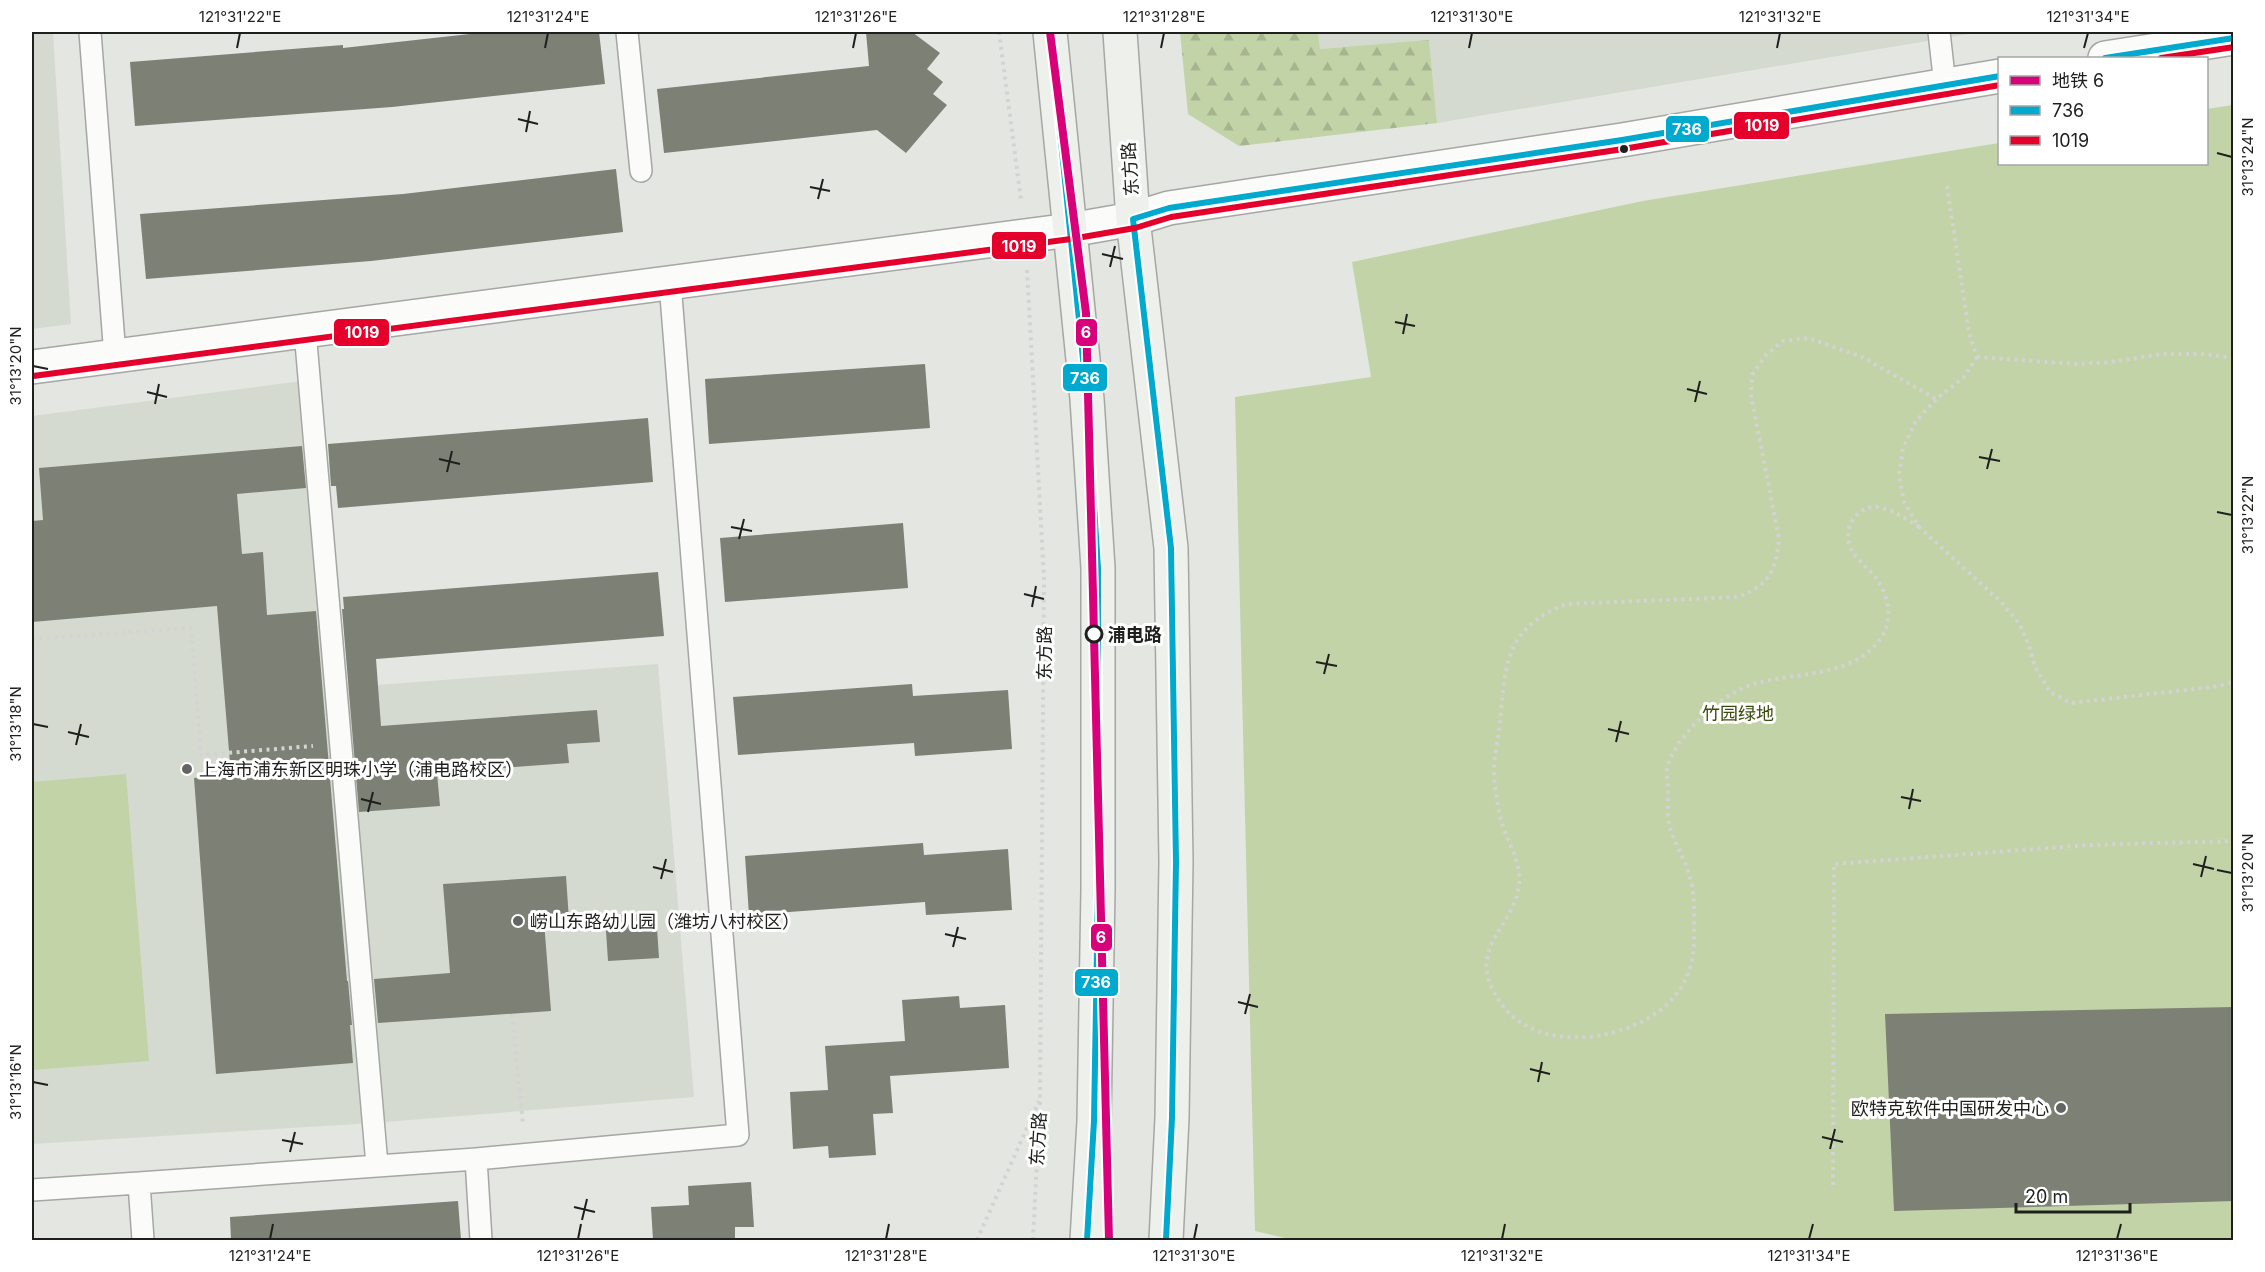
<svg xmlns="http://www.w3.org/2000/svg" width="2265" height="1272" font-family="Inter,'Noto Sans SC',sans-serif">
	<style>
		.built { fill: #d5dad1 }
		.green { fill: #c2d3a7 }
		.forest { fill: url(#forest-firs) }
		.building { fill: #7c8075 }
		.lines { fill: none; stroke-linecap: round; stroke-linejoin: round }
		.service-casing { stroke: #a6a7a4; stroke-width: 24 }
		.tertiary-casing { stroke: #a6a7a4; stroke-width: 36 }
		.secondary-casing { stroke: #a6a7a4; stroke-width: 36 }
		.path { stroke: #d3d3d3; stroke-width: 4; stroke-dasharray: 3 4.5; stroke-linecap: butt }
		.service { stroke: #fbfbfa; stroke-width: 21 }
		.tertiary { stroke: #fbfbfa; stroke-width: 33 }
		.secondary { stroke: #eef0ec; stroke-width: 33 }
		.bus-1-casing { stroke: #fff; stroke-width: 10 }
		.bus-2-casing { stroke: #fff; stroke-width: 10 }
		.bus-1 { stroke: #00a9ce; stroke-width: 6 }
		.bus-2 { stroke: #e4002b; stroke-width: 6 }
		.metro-1-casing { stroke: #fff; stroke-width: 12 }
		.metro-1 { stroke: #d9017a; stroke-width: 8 }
		.ticks { fill: none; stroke: #1f201d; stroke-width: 2 }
		.bus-dot { fill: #1f201d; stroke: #fff; stroke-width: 2 }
		.stop-dot { fill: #fff; stroke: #1f201d; stroke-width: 3 }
		.poi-dot { fill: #646562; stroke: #fff; stroke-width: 2 }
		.labels { text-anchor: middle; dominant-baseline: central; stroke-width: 6; stroke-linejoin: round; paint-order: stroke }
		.street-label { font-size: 18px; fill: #1f201d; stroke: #fff }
		.stop-label { font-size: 18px; font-weight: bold; fill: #1f201d; stroke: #fff; text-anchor: start }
		.park-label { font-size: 18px; fill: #384c0e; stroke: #fff }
		.poi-label { font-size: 18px; fill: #1f201d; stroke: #fff; text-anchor: start }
		.line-badge { stroke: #fff; stroke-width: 2 }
		.badge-label { font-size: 16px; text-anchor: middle; font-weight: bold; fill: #fff }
		.neatline { fill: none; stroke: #1f201d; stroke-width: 2 }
		.ticks-label { font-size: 15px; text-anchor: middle; fill: #1f201d }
	</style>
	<defs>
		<pattern id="forest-firs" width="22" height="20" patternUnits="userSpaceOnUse" patternTransform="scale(1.5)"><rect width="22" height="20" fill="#c2d3a7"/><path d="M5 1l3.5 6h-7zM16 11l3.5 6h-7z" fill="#a6b58f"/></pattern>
	</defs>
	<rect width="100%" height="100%" fill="#e4e6e1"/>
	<!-- built -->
	<path class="built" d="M32,32H53L71,324L32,329Z
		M1318,32H1981L1437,123L1429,41L1320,49Z
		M309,380L336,688L658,664L694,1097L373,1123L32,1144V416Z"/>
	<!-- green -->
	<path class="green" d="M2233,105V1240H1294L1255,1231L1235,397L1371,377L1352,262L1643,201L1999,143L2000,164H2206L2207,109Z
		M126,774L149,1061L32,1070V782Z"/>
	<!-- forest -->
	<path class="forest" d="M1180,32H1318L1320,49L1429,40L1437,123L1239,146L1188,114Z"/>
	<!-- building -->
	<path class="building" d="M488,32H599L605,84L392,107L135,126L130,62L343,45V48Z
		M866,32H912L940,53L927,69L943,82L933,94L947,105L906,153L877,130L664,153L657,89L869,66Z
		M616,169L623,232L371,261L146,279L140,214L403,194Z
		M925,364L930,428L709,444L705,379Z
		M648,418L653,482L338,508L336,486H331L328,444Z
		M302,446L306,488L237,494L242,554L263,552L267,615L316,611L347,981H348L352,1025H350L353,1063L216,1074L194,778L231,775L217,606L32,622V521L43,520L39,468Z
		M903,523L908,588L725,602L720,538Z
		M658,572L664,636L376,659L381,726L597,710L600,742L567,744L569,763L437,773L440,806L359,812L342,609H344L343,597Z
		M912,684L913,696L1008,690L1012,749L915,756L914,743L738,755L733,697Z
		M923,843L924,855L1008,849L1012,910L926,915L925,902L749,915L745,856Z
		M566,876L569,920L544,921L551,1011L378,1023L374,979L450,973L443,884Z
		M656,913L659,958L608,961L605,916Z
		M959,996L960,1008L1005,1005L1009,1068L890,1076L893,1113L873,1114L876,1155L829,1158L828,1146L793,1149L790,1092L828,1090L825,1046L905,1041L902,1000Z
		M2234,1007V1201L1894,1211L1885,1014Z
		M751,1182L754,1227H735V1240H653L651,1207L689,1205L688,1186Z
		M458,1201L461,1240H231L230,1217Z"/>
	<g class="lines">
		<defs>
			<path id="service" d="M90,32L115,356
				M627,32L641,171
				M1939,32L1945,85
				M305,331L377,1165
				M476,1159L481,1240
				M32,1190L139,1183
				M143,1240L139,1183L476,1159L738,1135L670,283"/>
			<path id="tertiary" d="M2105,58L2234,38
				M32,367L1070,230L1133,219L1169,208L1622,140L2000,76"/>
			<path id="secondary" d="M1050,32L1087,399L1098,568V889L1094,1121L1087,1240
				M1120,32L1133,219L1171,548L1176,862L1172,1118L1166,1240"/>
		</defs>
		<!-- service casing -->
		<use href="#service" class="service-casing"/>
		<!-- tertiary casing -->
		<use href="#tertiary" class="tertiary-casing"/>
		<!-- secondary casing -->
		<use href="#secondary" class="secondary-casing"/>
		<!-- path -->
		<path class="path" d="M999,32L1021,200
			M1947,186L1969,333L1977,357
			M1027,270L1044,578L1040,1099L1033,1240
			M1977,357L1963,378L1936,399L1916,421L1903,448L1899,475L1904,502L1919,527L2001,602L2019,623L2029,646L2035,667L2050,692L2071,703L2212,687L2234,682
			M1977,357L2077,364L2111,362L2162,354H2202L2234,358
			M1919,527C1899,515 1873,494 1854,518C1848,526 1847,535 1849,544C1854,560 1870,568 1878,581C1889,597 1893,621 1881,638C1855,677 1798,672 1757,683C1733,689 1708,709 1691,728C1681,740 1670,754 1667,769C1666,775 1668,783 1668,789C1668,800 1667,813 1669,823C1672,840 1684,857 1689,874C1694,889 1694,904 1694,921C1695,946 1694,970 1678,992C1642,1042 1537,1058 1500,1002C1462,946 1516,929 1519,883C1521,858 1503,835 1499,812C1497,799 1494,784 1494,771C1494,758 1497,744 1499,731C1503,702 1502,663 1518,639C1531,621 1547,611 1567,604L1738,597C1769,585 1776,571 1779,539L1751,395L1752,375L1766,355L1783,341L1808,338L1862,357L1936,399
			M32,639L191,628L201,755L313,746
			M512,1014L523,1124
			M1833,1185L1834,864L2089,845L2234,841
			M977,1240L1039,1101"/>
		<!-- service -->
		<use href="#service" class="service"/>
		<!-- tertiary -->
		<use href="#tertiary" class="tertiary"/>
		<!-- secondary -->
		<use href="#secondary" class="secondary"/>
		<defs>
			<path id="bus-1" d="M1050,32L1087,399L1098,568V889L1094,1121L1087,1240
				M2105,58L2234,38
				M1166,1240L1172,1118L1176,862L1171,548L1133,219L1169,208L1622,140L2000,76"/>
			<path id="bus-2" d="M2161,58L2234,47
				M33,376L1071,239L1135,228L1171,217L1623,149L2000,85"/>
		</defs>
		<!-- bus-1 casing -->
		<use href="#bus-1" class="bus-1-casing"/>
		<!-- bus-2 casing -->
		<use href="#bus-2" class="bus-2-casing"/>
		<!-- bus-1 -->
		<use href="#bus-1" class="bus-1"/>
		<!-- bus-2 -->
		<use href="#bus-2" class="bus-2"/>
		<defs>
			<path id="metro-1" d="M1050,32L1086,313L1109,1240"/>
		</defs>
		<!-- metro-1 casing -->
		<use href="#metro-1" class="metro-1-casing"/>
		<!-- metro-1 -->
		<use href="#metro-1" class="metro-1"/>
	</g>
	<!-- ticks -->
	<path class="ticks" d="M237,48L240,33M545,48L548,33M853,48L856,33M1161,48L1164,33M1469,48L1472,33M1777,48L1780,33M2084,48L2088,33M518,119L538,124M526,132L530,111M2217,153L2232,157M810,187L830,191M818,199L823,179M1102,254L1123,259M1110,267L1115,246M1395,322L1415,326M1403,334L1407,314M33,366L48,369M1687,389L1707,394M147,392L167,397M1695,402L1700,381M155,404L159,384M1979,457L2000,461M439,459L460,464M1987,469L1992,449M447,472L452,451M2217,512L2232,515M731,527L752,531M739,539L744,519M1024,594L1044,599M1032,607L1036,586M1316,662L1337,666M1324,674L1329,654M33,724L48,727M1608,729L1629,734M68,732L89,737M1616,742L1621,721M76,745L81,724M1901,797L1921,801M361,799L381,804M1909,809L1913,789M368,812L373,792M2193,864L2214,869M653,867L673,872M2217,870L2232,873M2201,877L2206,856M661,879L666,859M945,934L966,939M953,947L958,927M1238,1002L1258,1007M1245,1014L1250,994M1530,1069L1550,1074M33,1082L48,1085M1538,1082L1542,1062M1822,1137L1843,1142M282,1140L303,1144M1830,1149L1835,1129M290,1152L295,1132M574,1207L595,1212M582,1220L587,1199M270,1239L273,1224M578,1239L581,1224M886,1239L889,1224M1194,1239L1197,1224M1502,1239L1505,1224M1809,1239L1813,1224M2117,1239L2121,1224"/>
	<!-- markers -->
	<circle class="bus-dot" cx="1624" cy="149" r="5"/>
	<circle class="stop-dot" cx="1094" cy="634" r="8"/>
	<g class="poi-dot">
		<circle cx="187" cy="769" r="6"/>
		<circle cx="518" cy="921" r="6"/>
		<circle cx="2061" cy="1108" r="6"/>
	</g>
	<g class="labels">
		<!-- street labels -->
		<g class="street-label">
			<text transform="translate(1130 169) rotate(-94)">东方路</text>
			<text transform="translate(1044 653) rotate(-90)">东方路</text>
			<text transform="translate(1038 1139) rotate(-87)">东方路</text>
		</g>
		<!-- stop labels -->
		<g class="stop-label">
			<text x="1108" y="634">浦电路</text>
		</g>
		<!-- park labels -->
		<g class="park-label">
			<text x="1738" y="713">竹园绿地</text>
		</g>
		<!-- poi labels -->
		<g class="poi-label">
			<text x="199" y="769">上海市浦东新区明珠小学（浦电路校区）</text>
			<text x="530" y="921">崂山东路幼儿园（潍坊八村校区）</text>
			<text x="2049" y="1108" text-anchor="end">欧特克软件中国研发中心</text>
		</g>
	</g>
	<g class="line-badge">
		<rect x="1733" y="111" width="57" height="29" rx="6" fill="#e4002b"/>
		<rect x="1665" y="115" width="45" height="28" rx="6" fill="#00a9ce"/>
		<rect x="991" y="231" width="56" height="29" rx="6" fill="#e4002b"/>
		<rect x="1075" y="318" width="23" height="29" rx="6" fill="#d9017a"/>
		<rect x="333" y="318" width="57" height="29" rx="6" fill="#e4002b"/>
		<rect x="1062" y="363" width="46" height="29" rx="6" fill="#00a9ce"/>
		<rect x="1090" y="923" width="23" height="29" rx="6" fill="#d9017a"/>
		<rect x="1074" y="968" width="45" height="29" rx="6" fill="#00a9ce"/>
	</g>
	<g class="badge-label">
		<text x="1762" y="131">1019</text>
		<text x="1687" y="135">736</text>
		<text x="1019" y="252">1019</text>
		<text x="1086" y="338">6</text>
		<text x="362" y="338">1019</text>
		<text x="1085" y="384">736</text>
		<text x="1101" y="943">6</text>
		<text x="1096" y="988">736</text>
	</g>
	<!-- border -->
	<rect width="2265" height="1272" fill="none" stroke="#ffffff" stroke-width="66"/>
	<!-- legend -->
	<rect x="1998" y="57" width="210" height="108" fill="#ffffff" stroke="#a5a6a5" stroke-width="1.5"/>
	<rect x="2010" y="76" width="30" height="9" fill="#d9017a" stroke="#a5a6a5" stroke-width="1.5"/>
	<text x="2052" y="87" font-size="18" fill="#1f201d">地铁 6</text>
	<rect x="2010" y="106" width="30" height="9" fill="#00a9ce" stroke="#a5a6a5" stroke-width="1.5"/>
	<text x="2052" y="117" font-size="18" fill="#1f201d">736</text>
	<rect x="2010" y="136" width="30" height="9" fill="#e4002b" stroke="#a5a6a5" stroke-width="1.5"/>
	<text x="2052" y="147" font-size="18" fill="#1f201d">1019</text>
	<!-- scale -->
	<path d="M2016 1203v9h114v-9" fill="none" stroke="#1f201d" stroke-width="3"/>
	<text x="2025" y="1203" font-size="18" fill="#1f201d" stroke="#ffffff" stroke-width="4.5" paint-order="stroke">20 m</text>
	<rect x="33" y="33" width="2199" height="1206" class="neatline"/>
	<g class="ticks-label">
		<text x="240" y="22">121°31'22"E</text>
		<text x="548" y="22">121°31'24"E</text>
		<text x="856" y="22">121°31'26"E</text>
		<text x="1164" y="22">121°31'28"E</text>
		<text x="1472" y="22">121°31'30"E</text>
		<text x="1780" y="22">121°31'32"E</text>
		<text x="2088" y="22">121°31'34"E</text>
		<text transform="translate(2248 157) rotate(-90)" y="5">31°13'24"N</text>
		<text transform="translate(16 366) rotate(-90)" y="5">31°13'20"N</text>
		<text transform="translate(2248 515) rotate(-90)" y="5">31°13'22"N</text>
		<text transform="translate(16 724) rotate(-90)" y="5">31°13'18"N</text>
		<text transform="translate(2248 873) rotate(-90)" y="5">31°13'20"N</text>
		<text transform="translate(16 1082) rotate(-90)" y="5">31°13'16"N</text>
		<text x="270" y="1261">121°31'24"E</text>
		<text x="578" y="1261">121°31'26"E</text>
		<text x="886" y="1261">121°31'28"E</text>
		<text x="1194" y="1261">121°31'30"E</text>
		<text x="1502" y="1261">121°31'32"E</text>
		<text x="1809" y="1261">121°31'34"E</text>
		<text x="2117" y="1261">121°31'36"E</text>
	</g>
</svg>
